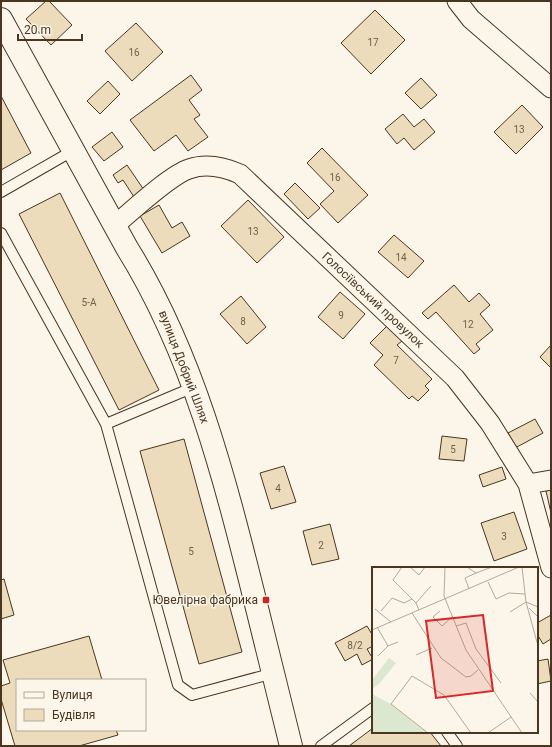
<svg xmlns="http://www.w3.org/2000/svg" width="552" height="747" font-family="Roboto,sans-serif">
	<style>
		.building { fill: #ecdcbc; stroke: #4a3520 }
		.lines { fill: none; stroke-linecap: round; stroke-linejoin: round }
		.lane-casing { stroke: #4a3520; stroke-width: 12 }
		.street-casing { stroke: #4a3520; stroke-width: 21 }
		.secondary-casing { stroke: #4a3520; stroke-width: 24 }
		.lane { stroke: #fbf6e9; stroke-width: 10 }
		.street { stroke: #fbf6e9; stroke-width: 19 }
		.secondary { stroke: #fbf6e9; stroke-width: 22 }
		.poi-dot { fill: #c62828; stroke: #fbf6e9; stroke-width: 1.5 }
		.labels { text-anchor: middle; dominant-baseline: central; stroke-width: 3; stroke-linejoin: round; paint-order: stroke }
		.number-label { font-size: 10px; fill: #725f47 }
		.street-label { font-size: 12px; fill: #4a3520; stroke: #fbf6e9 }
		.poi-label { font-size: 12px; fill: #4a3520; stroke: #fbf6e9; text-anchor: end }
		.inset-road { fill: none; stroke: #b4a999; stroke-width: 1 }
		.view { fill: #d62828; fill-opacity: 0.15; stroke: #d62828; stroke-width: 2 }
		.inset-edge { fill: none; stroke: #4a3520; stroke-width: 2 }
	</style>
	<rect width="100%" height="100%" fill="#fbf6e9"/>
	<!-- building -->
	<path class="building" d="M46,1H49L72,25L51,45L26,19Z
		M375,10L405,40L371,74L341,43Z
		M136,23L163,52L132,81L105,51Z
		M191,75L202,90L189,100L200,115L194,119L208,137L188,151L176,135L154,151L130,120Z
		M421,78L437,95L421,109L405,93Z
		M108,81L120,94L100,114L87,101Z
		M1,96L31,153L1,170Z
		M522,105L543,127L516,154L494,132Z
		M403,114L414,127L424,119L435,132L414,150L404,138L397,144L385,129Z
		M112,132L123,147L104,161L92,147Z
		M322,148L368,195L338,223L320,204L334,191L307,163Z
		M127,165L144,190L134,197L123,180L118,183L113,175Z
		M295,183L320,208L308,219L284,194Z
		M60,193L159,390L119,410L19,214Z
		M248,200L284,237L257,263L221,226Z
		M159,205L172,228L182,222L190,236L162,253L140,216Z
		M394,235L424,261L408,278L378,252Z
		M454,285L469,302L479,293L490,305L480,314L493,330L476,344L480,349L474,354L436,312L428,319L422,313Z
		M340,292L365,314L343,339L318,317Z
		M241,296L266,327L247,344L220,314Z
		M387,326L402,341L397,345L432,379L425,386L429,390L418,401L412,396L409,399L374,365L383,355L370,343Z
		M551,345V368L540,357Z
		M535,419L543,433L515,448L508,433Z
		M442,436L467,439L464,461L439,459Z
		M184,439L242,652L199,664L140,451Z
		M284,466L296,502L271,509L260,473Z
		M502,467L506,479L483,487L479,475Z
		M551,490V513L546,491Z
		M514,512L527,549L494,561L481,523Z
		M330,524L339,559L312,565L303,531Z
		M4,579L14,615L1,619V580Z
		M551,615V639L543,644L537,634V623Z
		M367,626L373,636V646L367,649L373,659L362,665L357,654L345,661L335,643Z
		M89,636L102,680H17V730H116L118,735L79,746H15L1,699V686L10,683L3,660Z
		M548,659L551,681L537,684V661Z
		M373,728V732H430L441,746H349Z"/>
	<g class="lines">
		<defs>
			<path id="lane" d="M1,192L74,150
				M1,233L106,424L178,685L192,695L274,673
				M106,424L194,387
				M447,732L457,746
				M321,746L373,708"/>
			<path id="street" d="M457,1L471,19L551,88
				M115,225C132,211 170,175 189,169C206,163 224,167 240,174L455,378L490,423L528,484L551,568
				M528,484L551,480"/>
			<path id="secondary" d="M1,19L127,248C193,354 224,476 254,596C266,646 279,696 291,746"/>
		</defs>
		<!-- lane casing -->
		<use href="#lane" class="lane-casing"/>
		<!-- street casing -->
		<use href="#street" class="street-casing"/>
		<!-- secondary casing -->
		<use href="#secondary" class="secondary-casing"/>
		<!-- lane -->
		<use href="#lane" class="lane"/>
		<!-- street -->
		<use href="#street" class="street"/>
		<!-- secondary -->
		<use href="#secondary" class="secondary"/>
	</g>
	<!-- markers -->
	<rect class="poi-dot" x="262" y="596" width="8" height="8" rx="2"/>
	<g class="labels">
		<!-- number labels -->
		<g class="number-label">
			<text x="373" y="42">17</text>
			<text x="134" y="52">16</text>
			<text x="519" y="129">13</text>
			<text x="335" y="177">16</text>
			<text x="253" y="231">13</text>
			<text x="401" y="257">14</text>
			<text x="89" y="302">5-А</text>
			<text x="341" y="315">9</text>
			<text x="243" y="321">8</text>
			<text x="468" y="324">12</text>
			<text x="396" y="360">7</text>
			<text x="453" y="449">5</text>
			<text x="278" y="488">4</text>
			<text x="504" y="536">3</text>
			<text x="321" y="545">2</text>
			<text x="191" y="551">5</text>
			<text x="355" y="645">8/2</text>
		</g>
		<!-- street labels -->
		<g class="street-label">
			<text transform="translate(373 300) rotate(43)">Голосіївський провулок</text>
			<text transform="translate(184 367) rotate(69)">вулиця Добрий Шлях</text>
		</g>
		<!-- poi labels -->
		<g class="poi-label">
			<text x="258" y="600">Ювелірна фабрика</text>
		</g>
	</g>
	<!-- overview -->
	<g transform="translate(372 567)">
		<rect width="166" height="166" fill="#fbf6e9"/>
		<path d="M17,91L24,96L7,117L0,122V113ZM0,127L19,137L55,166H0Z" fill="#dce7d0"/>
		<path class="inset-road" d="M30,0L21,13L44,36L47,43M38,0L47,8L53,0M73,0L72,29L94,83L150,166M95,0L104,6L120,0M150,0L154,35L166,79M116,15L124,32L137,26L153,27M97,22L93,11L104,6M44,36L59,19M157,41L166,50M3,42L19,55M9,44L20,31L32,36L40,32M68,44L61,50L70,59L81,49M138,45L154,35L166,40M40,46L69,91L94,110L99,109L106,103M84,59L94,56L104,82L129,116M5,60L16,79L26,75M0,63L147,0M44,88L60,81M6,89L16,79M158,126L166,135M56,166L19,137L40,109L72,128L99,166M116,166L139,150"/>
		<path class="view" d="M111,48L121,124L64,131L54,54Z"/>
		<rect width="166" height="166" class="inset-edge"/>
	</g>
	<!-- border -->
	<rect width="552" height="747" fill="none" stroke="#4a3520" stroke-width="4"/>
	<!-- legend -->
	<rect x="16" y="679" width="130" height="52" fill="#fbf6e9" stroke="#b4a999"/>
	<rect x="24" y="692" width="20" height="6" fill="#fbf6e9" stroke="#b4a999"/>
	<text x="52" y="699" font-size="12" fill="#4a3520">Вулиця</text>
	<rect x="24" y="709" width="20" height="12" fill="#ecdcbc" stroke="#b4a999"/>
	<text x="52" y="719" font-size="12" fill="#4a3520">Будівля</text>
	<!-- scale -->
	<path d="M18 34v6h64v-6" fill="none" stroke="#4a3520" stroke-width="2"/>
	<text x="24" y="34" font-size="12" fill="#4a3520" stroke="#fbf6e9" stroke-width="3" paint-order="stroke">20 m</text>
</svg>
